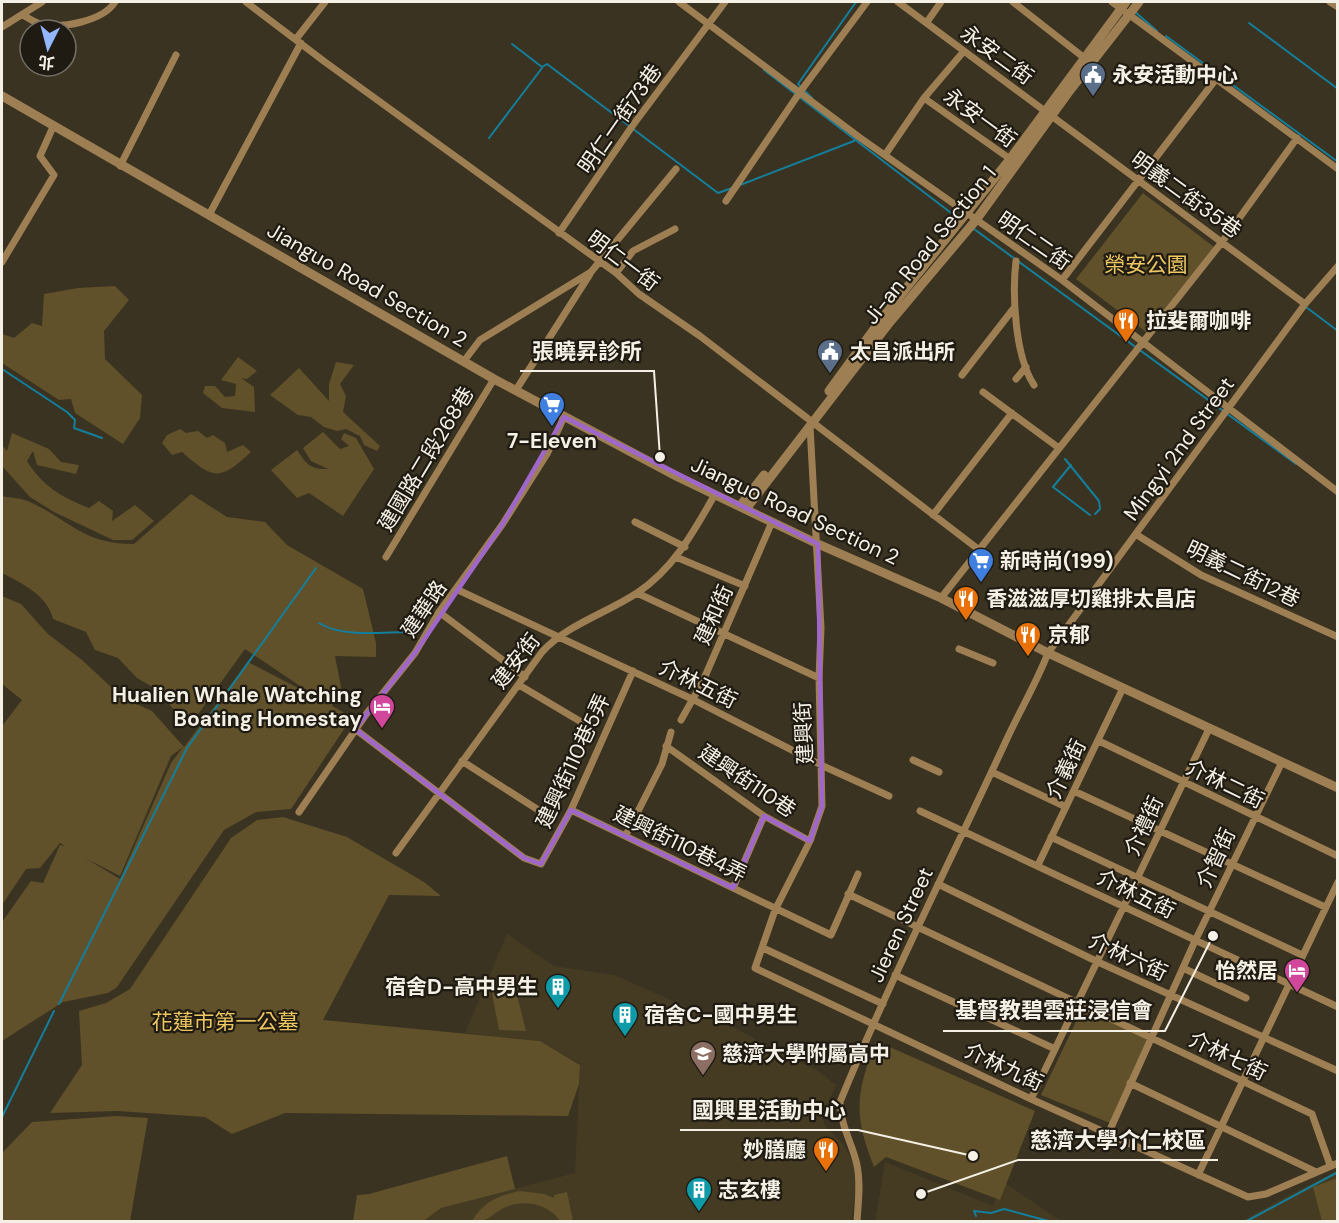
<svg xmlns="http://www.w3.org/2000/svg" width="1339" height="1223" font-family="'DM Sans','Noto Sans TC',sans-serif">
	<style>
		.built { fill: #453b22 }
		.green { fill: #60512a; fill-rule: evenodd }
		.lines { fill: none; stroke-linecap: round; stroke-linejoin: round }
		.stream { stroke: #137f9c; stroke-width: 2 }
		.minor { stroke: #9e7f53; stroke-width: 7 }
		.tertiary { stroke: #9e7f53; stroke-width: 9 }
		.marked { fill: none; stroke: #a067ca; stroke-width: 4.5; stroke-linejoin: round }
		.labels { text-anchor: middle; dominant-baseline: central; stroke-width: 4.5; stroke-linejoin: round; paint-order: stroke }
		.street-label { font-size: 21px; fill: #f5f0e5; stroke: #1f1b13 }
		.poi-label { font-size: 21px; font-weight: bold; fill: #f5f0e5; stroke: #1f1b13; text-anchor: start }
		.park-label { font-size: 21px; fill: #eec761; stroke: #1f1b13 }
		.leader { fill: none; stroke: #f5f0e5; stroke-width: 2 }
		.callout-dot { fill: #f5f0e5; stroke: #1f1b13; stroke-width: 2 }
		.callout-label { font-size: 22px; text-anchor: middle; font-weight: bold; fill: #f5f0e5; stroke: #1f1b13; stroke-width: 4.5; stroke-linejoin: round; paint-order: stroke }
	</style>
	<rect width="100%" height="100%" fill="#3a3321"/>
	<!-- built -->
	<path class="built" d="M507,934L554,966L614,975L737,1029L774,1050L817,1070L836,1085L822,1117L826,1127L843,1144L854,1164L856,1188L851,1221L424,1222L441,1208L575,1173L580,1064L540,1041L465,1033Z
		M885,1162L993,1206L1002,1181L1061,1221L875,1222Z
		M1337,1171V1221L1240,1222L1279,1200Z"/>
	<!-- green -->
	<path class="green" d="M1143,193L1218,250L1150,335L1076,279Z
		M115,286L129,300L104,331L105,359L142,395L140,418L123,444L75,413L71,399L59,400L2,363V334L14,338L32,323L42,326L44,294L78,288Z
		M238,357L257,371L247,379L241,378L254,387L255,412L222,408L203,393L205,386H215L225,397L235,396L236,384L221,380Z
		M336,362L354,365L340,384L346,396L343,412L380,446L377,451L364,445L360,436L346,429L337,431L324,427L311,417L298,415L270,395L299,368L329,401V384Z
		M180,429L186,433L198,431L207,438L213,435L225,443L227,452L243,445L251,452C219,482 213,479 182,452L172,455L162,443L167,435Z
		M323,432L340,449L349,446L341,439L344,433L356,438L374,469L343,516L309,493L297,498L271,470L297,450C306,464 311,470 328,469L311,461L303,448Z
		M12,433L49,449L61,462L79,465L76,474L37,465L33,451L27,461C43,487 62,497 89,508L99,501L113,511L112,521L135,505L154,521L132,540H113L54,512L30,497L2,466V445L7,451Z
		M191,494L227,517L265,522L287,545L363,589L376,643V657L335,656L342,692L332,706L352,717L291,809L256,812L224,830L117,987L108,993L63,1002L2,1041V922L31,881L43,883L60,845L65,846L60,843L40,868L26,869L2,905V726L22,700L2,684V596L21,604L48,634L82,660L123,698L152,711L184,747L248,662L321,700L245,649L191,724L176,712L156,689L137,678L118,658L95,650L86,632L53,619C48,596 22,583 2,573V496C10,498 22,498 30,502C71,521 83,544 134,544ZM183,747L171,763L120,879L85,858L120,876L171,756Z
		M283,817L347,837L424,882L441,896L389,895L323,1020L540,1041L580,1065L579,1084L568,1116L285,1113L232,1134L205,1117L118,1111L50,1113L82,1065L79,1011L106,1003L130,989L231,838L257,820Z
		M514,983L526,1031L499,1030L491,988Z
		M1083,1007L1148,1038L1110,1123L1041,1095Z
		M876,1041L1035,1111L1000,1200L886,1157L874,1167C853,1114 856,1093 876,1041Z
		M116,1116L148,1118L130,1221H2V1153L32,1122Z
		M507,1156L515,1189L441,1208L424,1221H353L357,1195L369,1194Z
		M1337,1178V1221H1322L1313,1187Z
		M520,1191L544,1194L554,1198V1195L567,1192L573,1221H560C549,1204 524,1199 506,1207C490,1214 491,1222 472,1221C483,1202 499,1195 520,1191Z"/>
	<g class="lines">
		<!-- stream -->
		<path class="stream" d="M1134,11L1157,31
			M1249,23L1338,89
			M1166,36L1338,162
			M512,44L542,67L547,64L718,193L732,188
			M764,70L959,219
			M812,98L798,84L856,2
			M489,138L542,68
			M740,185L854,141
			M974,229L1296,464
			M1306,307L1338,331
			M2,369L67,412L75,420L74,428L102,438
			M1065,459L1099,501L1100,509L1095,514
			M1071,465L1053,487L1090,515
			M319,623C343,638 381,632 409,632L415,623
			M59,1004L187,748L316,568
			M2,1117L54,1011
			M976,1216L974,1211L991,1213L1004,1209L1052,1222
			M1245,1222L1338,1172"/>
		<!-- minor -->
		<path class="minor" d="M246,2L325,62L616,273L639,294L700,336L978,549
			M679,2L859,137L1062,280L1338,492
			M898,2L1305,304
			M1013,2L1087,60
			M1112,2L1338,169
			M1330,2L1338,7
			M23,15C28,18 34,22 40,24C62,29 103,21 115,2
			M927,22L941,2
			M2,27L42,2
			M296,39L325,2
			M924,98L1013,161
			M885,155L924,98L964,51
			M120,166L176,55
			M726,201L800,92L867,2
			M209,215L301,43
			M559,233L633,125L725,2
			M1016,261C1012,294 1015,357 1034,385
			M2,262L54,175L40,156L53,127
			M616,273L633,251L675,229
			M1062,280L1216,79
			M464,361L480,340L591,272L676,169
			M962,375L1014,308
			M1016,379L1026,367
			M516,390L590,274
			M983,392L1059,448
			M810,426L821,628L819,678L822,806L810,841L775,910L755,968L1031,1099L1248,1197L1266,1194L1338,1163
			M933,515L1012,413
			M635,522L685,547
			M1137,535L1201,575L1338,637
			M386,557L494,379
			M676,557L745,586
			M458,590L694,700L823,766L889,796
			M637,593L819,678
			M941,598L1222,242L1297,138
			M439,612L525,677
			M959,649L993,663
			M519,685L583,723
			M681,720L703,681L772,522
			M355,729L524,858L541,864L571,810L633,671
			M1099,741L1338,856
			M666,746L764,816L810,841
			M913,760L939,772
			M462,761L543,813
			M992,772L1066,807
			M1076,792L1325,907
			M571,810L831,935L858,874
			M920,811L1338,1007
			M299,812L367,713L415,653L439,612L502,525L547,454L564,417
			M626,835L662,764L671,732
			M1051,837L1302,955
			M396,853L542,652C568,624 605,614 637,593C673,569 693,533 714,496
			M1038,865L1123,688
			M938,884L1098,962L1338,1071
			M733,888L764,816
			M848,894L1312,1114L1330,1165
			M763,948L883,1004
			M1183,968L1246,998
			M895,975L1055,1049
			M1130,1083L1316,1172
			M1031,1099L1209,729
			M1109,1132L1195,941L1282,762
			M1198,1175L1338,882
			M857,1222C858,1203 861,1184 857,1165C852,1142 841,1128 840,1102C890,980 950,862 1005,743C1019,712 1036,684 1048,653L1305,304L1338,266"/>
		<!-- tertiary -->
		<path class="tertiary" d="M2,96L494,379L678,477L818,544L941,598L1048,653L1338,788
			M829,391L883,317L1010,159L1126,2
			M740,506L764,475
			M746,509L890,322L976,220L1068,93L1139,2"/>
	</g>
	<!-- marked area -->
	<path class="marked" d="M564,417L818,544L822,806L810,841L764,816L733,888L571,810L541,864L524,858L355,729L415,653L502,525Z"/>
	<!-- icons -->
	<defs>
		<symbol id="civic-pin" viewBox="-11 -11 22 30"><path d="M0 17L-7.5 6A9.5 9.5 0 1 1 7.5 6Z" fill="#5c6f8a" stroke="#1f1b13"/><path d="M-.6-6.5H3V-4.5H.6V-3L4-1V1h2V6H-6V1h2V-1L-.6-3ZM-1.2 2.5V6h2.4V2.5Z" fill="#fff"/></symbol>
		<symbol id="restaurant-pin" viewBox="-11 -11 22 30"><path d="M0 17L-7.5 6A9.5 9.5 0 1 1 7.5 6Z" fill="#e8710a" stroke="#1f1b13"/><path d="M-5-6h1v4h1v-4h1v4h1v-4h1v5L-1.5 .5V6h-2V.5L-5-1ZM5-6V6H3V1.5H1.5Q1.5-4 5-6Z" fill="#fff"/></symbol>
		<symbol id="supermarket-pin" viewBox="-11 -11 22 30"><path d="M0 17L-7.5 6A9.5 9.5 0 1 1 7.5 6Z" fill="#3f7fe0" stroke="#1f1b13"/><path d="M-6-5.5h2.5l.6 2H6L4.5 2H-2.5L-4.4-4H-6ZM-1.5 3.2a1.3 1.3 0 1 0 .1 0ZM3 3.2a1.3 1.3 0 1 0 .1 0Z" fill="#fff"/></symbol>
		<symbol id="hotel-pin" viewBox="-11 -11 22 30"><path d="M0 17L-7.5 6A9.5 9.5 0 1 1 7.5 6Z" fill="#d1479c" stroke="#1f1b13"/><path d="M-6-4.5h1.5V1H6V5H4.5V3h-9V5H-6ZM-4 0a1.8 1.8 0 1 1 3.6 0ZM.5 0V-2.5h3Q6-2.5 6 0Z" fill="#fff"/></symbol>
		<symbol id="building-pin" viewBox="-11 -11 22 30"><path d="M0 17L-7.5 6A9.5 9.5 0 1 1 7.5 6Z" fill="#0f9aa8" stroke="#1f1b13"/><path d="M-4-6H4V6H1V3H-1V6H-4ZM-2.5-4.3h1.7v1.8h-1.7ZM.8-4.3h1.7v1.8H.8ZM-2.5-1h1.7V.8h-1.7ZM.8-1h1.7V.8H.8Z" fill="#fff"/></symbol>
		<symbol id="school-pin" viewBox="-11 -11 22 30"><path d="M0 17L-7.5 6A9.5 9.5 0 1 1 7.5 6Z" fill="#8d6e63" stroke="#1f1b13"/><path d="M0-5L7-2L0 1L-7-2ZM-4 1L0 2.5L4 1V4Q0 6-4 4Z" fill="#fff"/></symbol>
	</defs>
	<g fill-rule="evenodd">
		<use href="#civic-pin" x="1078" y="60" width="30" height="40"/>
		<use href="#restaurant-pin" x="1111" y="306" width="30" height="40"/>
		<use href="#civic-pin" x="815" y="337" width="30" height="40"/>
		<use href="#supermarket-pin" x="537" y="390" width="30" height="40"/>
		<use href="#supermarket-pin" x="966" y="546" width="30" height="40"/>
		<use href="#restaurant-pin" x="951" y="584" width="30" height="40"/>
		<use href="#restaurant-pin" x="1013" y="620" width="30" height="40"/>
		<use href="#hotel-pin" x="367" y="692" width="30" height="40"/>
		<use href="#hotel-pin" x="1282" y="956" width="30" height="40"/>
		<use href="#building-pin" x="543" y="972" width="30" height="40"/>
		<use href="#building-pin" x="610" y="1000" width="30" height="40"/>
		<use href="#school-pin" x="688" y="1039" width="30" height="40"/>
		<use href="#restaurant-pin" x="811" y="1135" width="30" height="40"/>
		<use href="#building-pin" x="684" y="1175" width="30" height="40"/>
	</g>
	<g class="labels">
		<!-- street labels -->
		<g class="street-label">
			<text transform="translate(997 55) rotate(36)">永安二街</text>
			<text transform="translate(980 118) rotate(36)">永安一街</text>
			<text transform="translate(620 119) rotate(-55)">明仁一街73巷</text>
			<text transform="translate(1186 195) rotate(36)">明義二街35巷</text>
			<text transform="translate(1034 241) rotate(35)">明仁二街</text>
			<text transform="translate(930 245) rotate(-51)">Ji-an Road Section 1</text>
			<text transform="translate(623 261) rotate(37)">明仁一街</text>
			<text transform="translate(367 285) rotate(30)">Jianguo Road Section 2</text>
			<text transform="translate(1179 449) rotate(-54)">Mingyi 2nd Street</text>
			<text transform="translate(426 459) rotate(-59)">建國路二段268巷</text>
			<text transform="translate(795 511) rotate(25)">Jianguo Road Section 2</text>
			<text transform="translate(1243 574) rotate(26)">明義二街12巷</text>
			<text transform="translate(424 609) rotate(-56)">建華路</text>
			<text transform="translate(714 615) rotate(-66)">建和街</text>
			<text transform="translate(516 661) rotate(-52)">建安街</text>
			<text transform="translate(698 684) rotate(26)">介林五街</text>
			<text transform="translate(804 733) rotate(-93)">建興街</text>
			<text transform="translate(573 761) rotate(-65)">建興街110巷5弄</text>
			<text transform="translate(1066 769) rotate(-64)">介義街</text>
			<text transform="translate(747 781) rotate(34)">建興街110巷</text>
			<text transform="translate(1225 784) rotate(26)">介林二街</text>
			<text transform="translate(1144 826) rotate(-65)">介禮街</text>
			<text transform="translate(680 844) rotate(26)">建興街110巷4弄</text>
			<text transform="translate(1216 858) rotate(-65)">介智街</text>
			<text transform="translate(1136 894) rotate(26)">介林五街</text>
			<text transform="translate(901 925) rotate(-65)">Jieren Street</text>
			<text transform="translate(1128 957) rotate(25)">介林六街</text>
			<text transform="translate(1228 1056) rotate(26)">介林七街</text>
			<text transform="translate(1004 1067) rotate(25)">介林九街</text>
		</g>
		<!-- poi labels -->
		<g class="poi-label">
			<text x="1112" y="75">永安活動中心</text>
			<text x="1146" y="321">拉斐爾咖啡</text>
			<text x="850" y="352">太昌派出所</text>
			<text x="552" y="441" text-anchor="middle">7-Eleven</text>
			<text x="1000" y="561">新時尚(199)</text>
			<text x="986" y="599">香滋滋厚切雞排太昌店</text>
			<text x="1048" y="635">京郁</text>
			<text x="362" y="695" text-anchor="end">Hualien Whale Watching<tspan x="362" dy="24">Boating Homestay</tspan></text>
			<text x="1278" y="971" text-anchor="end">怡然居</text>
			<text x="538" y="987" text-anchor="end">宿舍D-高中男生</text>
			<text x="644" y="1015">宿舍C-國中男生</text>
			<text x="722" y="1054">慈濟大學附屬高中</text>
			<text x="806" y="1150" text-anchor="end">妙膳廳</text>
			<text x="718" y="1190">志玄樓</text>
		</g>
		<!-- park labels -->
		<g class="park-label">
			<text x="1146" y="265">榮安公園</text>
			<text x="225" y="1022">花蓮市第一公墓</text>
		</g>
	</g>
	<!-- callouts -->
	<path class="leader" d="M660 457L654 371H520M1213 936L1165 1031H943M973 1156L858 1130H680M921 1194L1018 1160H1218"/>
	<g class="callout-dot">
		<circle cx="660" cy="457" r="6"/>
		<circle cx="1213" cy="936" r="6"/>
		<circle cx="973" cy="1156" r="6"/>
		<circle cx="921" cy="1194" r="6"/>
	</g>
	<g class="callout-label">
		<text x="587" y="359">張曉昇診所</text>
		<text x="1054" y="1018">基督教碧雲莊浸信會</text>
		<text x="769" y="1118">國興里活動中心</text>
		<text x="1118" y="1148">慈濟大學介仁校區</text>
	</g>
	<!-- border -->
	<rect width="1339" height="1223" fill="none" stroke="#f5f0e5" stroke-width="6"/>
	<!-- north arrow -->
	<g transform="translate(48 48) rotate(186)"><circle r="28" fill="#1f1b13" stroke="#757067" stroke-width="1.5"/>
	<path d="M0-4.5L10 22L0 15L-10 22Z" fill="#92b7fd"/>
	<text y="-9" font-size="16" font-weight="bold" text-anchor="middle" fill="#f5f0e5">北</text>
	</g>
</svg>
